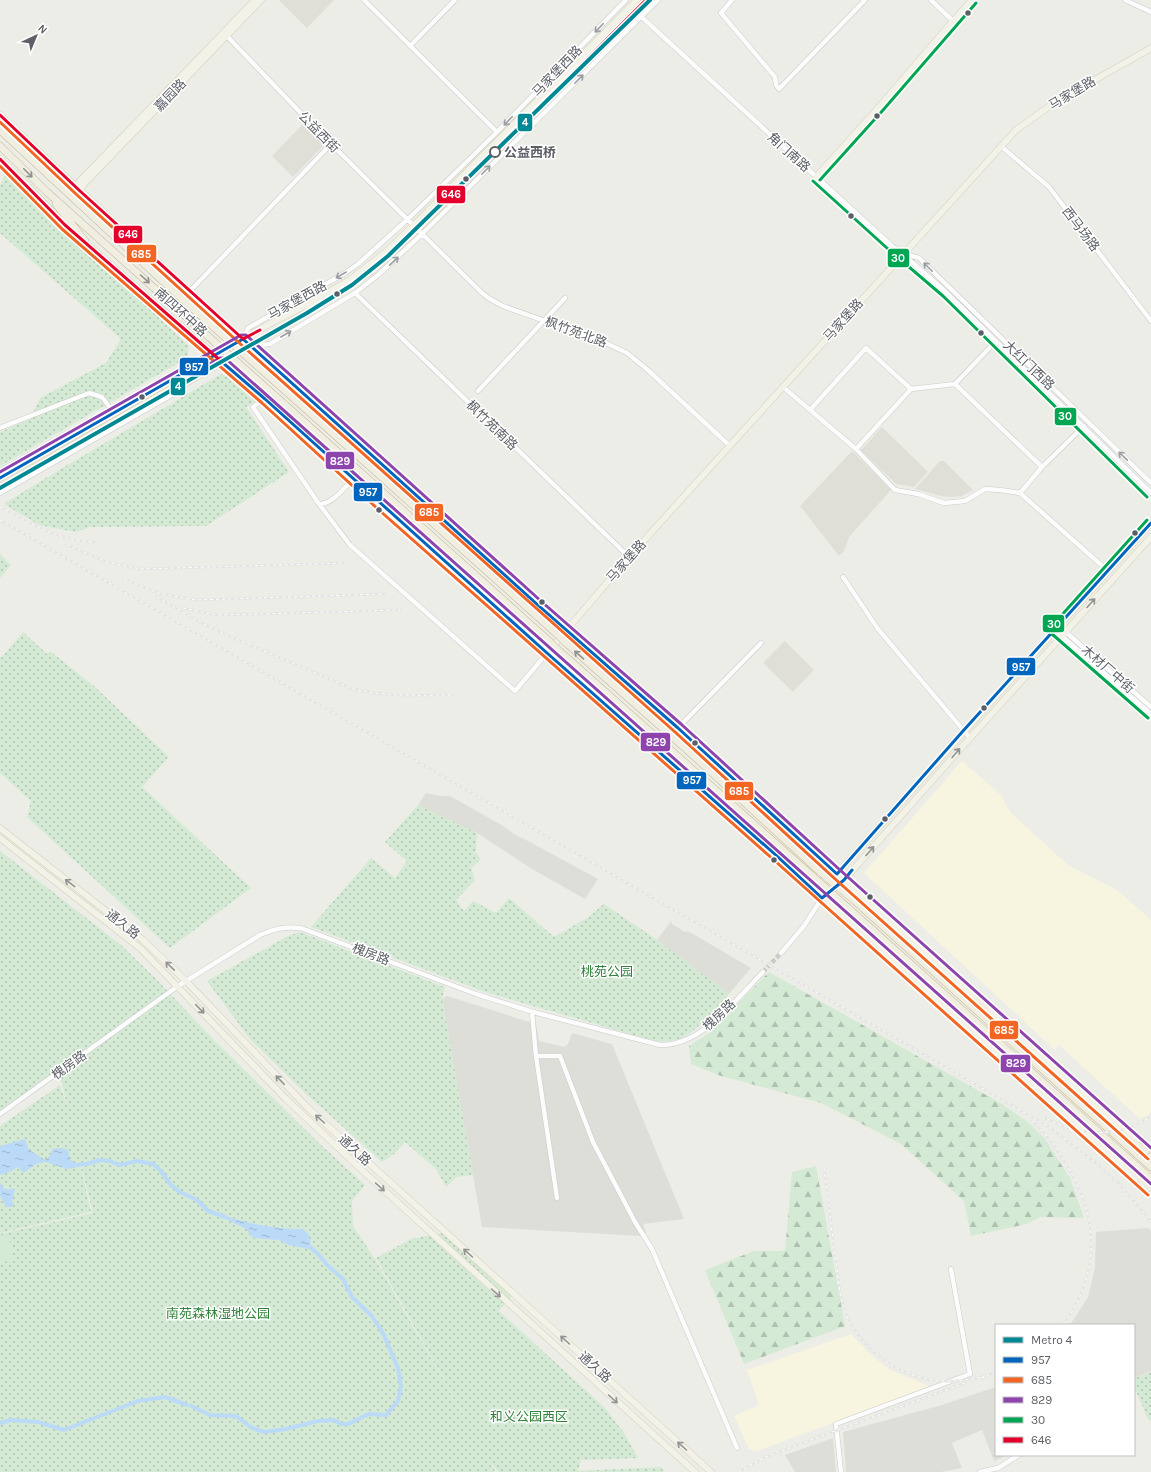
<svg xmlns="http://www.w3.org/2000/svg" width="1151" height="1472" font-family="Karla,'Noto Sans SC',sans-serif">
	<style>
		.commercial { fill: #f7f4e0 }
		.industrial { fill: #deded9 }
		.education { fill: #e0dfd7 }
		.grass { fill: url(#grass-dots) }
		.forest { fill: url(#forest-firs) }
		.garden { fill: #d4ead4 }
		.water { fill: url(#water-ripples) }
		.lines { fill: none; stroke-linecap: round; stroke-linejoin: round }
		.canal { stroke: #bbdaf8; stroke-width: 4 }
		.minor-tunnel { stroke: #c9cac8; stroke-width: 4.5; stroke-dasharray: 4.5 2; stroke-linecap: butt }
		.minor-casing { stroke: #c9cac8; stroke-width: 5.5 }
		.major-casing { stroke: #d6cfb4; stroke-width: 7 }
		.highway-casing { stroke: #c5ba94; stroke-width: 8 }
		.minor { stroke: #fcfcfc; stroke-width: 4.5 }
		.major { stroke: #f3f2e8; stroke-width: 6 }
		.highway { stroke: #f0ede1; stroke-width: 7 }
		.rail-casing { stroke: #e4e4e3; stroke-width: 2.5 }
		.rail { stroke: #fff; stroke-width: 1; stroke-dasharray: 3; stroke-linecap: butt }
		.highway-bridge-casing { stroke: #c5ba94; stroke-width: 8; stroke-linecap: butt }
		.highway-bridge { stroke: #f0ede1; stroke-width: 7 }
		.bus-1-casing { stroke: #fff; stroke-width: 6 }
		.bus-2-casing { stroke: #fff; stroke-width: 6 }
		.bus-3-casing { stroke: #fff; stroke-width: 6 }
		.bus-4-casing { stroke: #fff; stroke-width: 6 }
		.bus-5-casing { stroke: #fff; stroke-width: 6 }
		.bus-1 { stroke: #0065bd; stroke-width: 3 }
		.bus-2 { stroke: #f26522; stroke-width: 3 }
		.bus-3 { stroke: #8e44ad; stroke-width: 3 }
		.bus-4 { stroke: #00a651; stroke-width: 3 }
		.bus-5 { stroke: #e4002b; stroke-width: 3 }
		.metro-1-casing { stroke: #fff; stroke-width: 7 }
		.metro-1 { stroke: #008994; stroke-width: 4 }
		.oneway { stroke: #9c9ea2 }
		.oneway2 { stroke: #909191 }
		.oneway3 { stroke: #919394 }
		.bus-dot { fill: #5c6066; stroke: #fff; stroke-width: 1.5 }
		.stop-dot { fill: #fff; stroke: #5c6066; stroke-width: 2 }
		.labels { text-anchor: middle; dominant-baseline: central; stroke-width: 3; stroke-linejoin: round; paint-order: stroke }
		.street-label { font-size: 13px; fill: #5c6066; stroke: #fff }
		.stop-label { font-size: 13px; font-weight: bold; fill: #5c6066; stroke: #fff; text-anchor: start }
		.park-label { font-size: 13px; fill: #30823a; stroke: #fff }
		.line-badge { stroke: #fff; stroke-width: 1.5 }
		.badge-label { font-size: 11px; text-anchor: middle; font-weight: bold; fill: #fff }
	</style>
	<defs>
		<pattern id="grass-dots" width="8" height="8" patternUnits="userSpaceOnUse"><rect width="8" height="8" fill="#d4ead4"/><path d="M2 2h.1M6 6h.1" fill="none" stroke="#afc1b0" stroke-width="1.8" stroke-linecap="round"/></pattern>
		<pattern id="forest-firs" width="22" height="20" patternUnits="userSpaceOnUse"><rect width="22" height="20" fill="#d4ead4"/><path d="M5 1l3.5 6h-7zM16 11l3.5 6h-7z" fill="#afc1b0"/></pattern>
		<pattern id="water-ripples" width="26" height="14" patternUnits="userSpaceOnUse"><rect width="26" height="14" fill="#bbdaf8"/><path d="M2 4q2-2 4 0t4 0M15 11q2-2 4 0t4 0" fill="none" stroke="#9bb4cd"/></pattern>
	</defs>
	<rect width="100%" height="100%" fill="#edede8"/>
	<!-- commercial -->
	<path class="commercial" d="M962,761L1001,795L1010,812L1069,866L1117,890L1151,920V1113L1140,1119L1059,1045L1055,1050L864,873Z
		M851,1334L871,1355L890,1370L927,1385L928,1388L757,1451L749,1449L734,1416L759,1405L747,1370Z"/>
	<!-- industrial -->
	<path class="industrial" d="M426,793L439,796H450L505,827L514,834L530,842L598,879L585,899L532,869L477,833L418,805Z
		M671,921L672,924L685,932L688,931L751,968L729,994L657,940Z
		M447,996L536,1024L539,1041L564,1047L568,1044L572,1033L612,1044L684,1219L643,1224L646,1233L640,1236L482,1227L442,999Z
		M1148,1228L1151,1231V1371L1134,1379V1325H1070L1088,1297L1095,1268L1096,1232Z
		M996,1387V1455H1008L994,1461L982,1430L952,1443L962,1468L941,1472H846L843,1432L942,1405Z
		M833,1438L836,1472H795L785,1455Z"/>
	<!-- education -->
	<path class="education" d="M279,0H334L307,28Z
		M303,124L324,145L293,177L272,156Z
		M882,427L928,472L914,487L896,484L861,450Z
		M852,451L891,490L849,537L844,551L839,556L800,506Z
		M940,461H944L973,490L962,496L951,497L941,496L915,489Z
		M785,641L814,670L793,692L763,663Z"/>
	<!-- grass -->
	<path class="grass" d="M5,174L189,346L187,358L0,466V432L26,421L32,415L40,398L106,363L121,339L0,233V186Z
		M221,374L226,376L256,401L246,407L289,472L206,526L90,527L75,532L39,525L4,504C75,459 149,418 221,374Z
		M0,554L11,565L0,578Z
		M23,632L47,654L50,651L95,687L169,757L142,787L251,888L170,948L27,817L31,801L0,773V657L1,658Z
		M418,805L477,833L476,853L481,859L471,868L475,880L456,900L464,911L473,901L496,913L509,898L554,937L587,918L604,904L657,940L729,994C715,1009 696,1034 676,1040C669,1042 661,1041 654,1041L485,992L311,927L371,858L395,878L407,861L385,842Z
		M0,851L121,945L156,979L214,1040L322,1146L365,1185L352,1201L353,1226L375,1259L480,1445L376,1258L411,1239L442,1233L512,1296L499,1311L605,1408L624,1433L638,1458L581,1460L578,1471L661,1467L664,1472H498L491,1463L495,1471L494,1472H0V1234L93,1213L78,1154L91,1212L0,1233V1126L60,1085L67,1106L62,1083L55,1073L0,1111Z
		M300,932L445,987L442,999L473,1175L457,1177L446,1187L436,1169L405,1142L393,1155L382,1162L304,1092L250,1039L207,981L288,936Z
		M1151,1372V1420L1149,1421L1134,1387V1379Z"/>
	<!-- forest -->
	<path class="forest" d="M769,972L1002,1104L1028,1122L1045,1139L1070,1178L1084,1218L1041,1217L1027,1224L971,1236L964,1201L901,1144L821,1103L721,1076L691,1064L689,1046L709,1033Z
		M816,1166L845,1326L744,1364L705,1270L754,1251H785L792,1172Z"/>
	<!-- garden -->
	<path class="garden" d="M9,1235L14,1260L0,1263V1237Z"/>
	<!-- water -->
	<path class="water" d="M25,1139L29,1150L45,1160L50,1156L52,1149L62,1148L68,1150L70,1160L74,1162L75,1168L67,1169L46,1162L38,1163L23,1173L18,1167L9,1172L0,1175V1146Z
		M0,1182L3,1188L9,1190L11,1188L15,1190L12,1202L14,1203L12,1207H6L0,1196Z
		M225,1216C252,1224 274,1229 303,1229L309,1235L311,1246L309,1249L289,1245L278,1240L253,1238L246,1229L224,1218Z"/>
	<g class="lines">
		<!-- canal -->
		<path class="canal" d="M75,1165L87,1164L99,1160L110,1161L120,1165L137,1161L153,1164L160,1170L171,1185L180,1192L197,1200L208,1211L225,1217
			M191,1406L210,1415L236,1416L252,1428L264,1432L286,1429L318,1421L334,1420L341,1424H348L369,1414L386,1415L398,1401L401,1387L398,1368L384,1335L372,1316L352,1297L343,1279L327,1265L319,1255L310,1247
			M0,1423L11,1420L38,1422L64,1430L138,1401L165,1397L187,1405"/>
		<!-- minor-tunnel -->
		<path class="minor-tunnel" d="M763,972L781,953"/>
		<defs>
			<path id="minor" d="M364,0L497,132
				M732,0L721,13L775,77L776,85L779,89L865,0
				M931,0L953,21
				M1125,0L1151,12
				M635,11L891,245L913,263L946,292L1151,493
				M224,33L321,134L482,293L490,299L503,306L604,342L627,353L649,371L730,446
				M410,46L455,0
				M1002,147L1049,187L1151,321
				M905,254L919,258L1151,483
				M190,291L331,144
				M355,293L629,557
				M243,339L248,328L345,273L358,264L408,219L497,132L626,0
				M252,346L270,344L355,293L378,275L423,233L658,0
				M955,384L1042,467
				M783,387L856,449L895,490L918,494L944,503L965,501L985,489L1000,490L1020,493L1108,571
				M478,391L565,298
				M265,399L253,407L319,504C333,504 344,488 353,479
				M810,410L866,348L911,389L955,384L996,341
				M0,428L89,393L102,397L111,409
				M856,449L911,389
				M0,471L172,375L181,374
				M0,493L175,393L185,384
				M1020,493L1042,467L1084,426
				M319,504L350,545L515,691L547,653
				M843,577L878,629L970,738
				M1059,626L1151,707
				M1055,630L1151,714
				M678,728L761,643
				M809,886L828,865
				M781,953L804,926L822,898
				M532,1012L536,1056L557,1198
				M536,1056H560L593,1142L635,1222L652,1249L737,1448
				M0,1114L178,986L260,935C275,929 284,926 301,928L476,994L533,1012L660,1045C702,1046 736,999 763,972
				M841,1472L836,1424L970,1374L951,1269
				M980,1472L998,1468L1019,1455"/>
			<path id="major" d="M0,115L115,223
				M0,159L28,186L65,225L265,399L382,506L778,857L1006,1062
				M816,177L880,106L953,21L972,0
				M74,186L79,182L255,0
				M80,191L84,184L261,0
				M129,236L250,346L395,474
				M0,478L175,379L214,355L275,321L310,303L351,279L386,252L414,225L637,0
				M403,482L1136,1142
				M0,487L174,387L186,383L281,328L373,270L418,229L646,0
				M547,653L629,557L1016,130L1054,103L1151,48
				M0,828L143,940L186,981L307,1107L711,1472
				M0,838L141,949L286,1099L364,1172L695,1472
				M825,893L837,874L893,811L1151,523
				M827,894L844,880L970,738L1151,537
				M1015,1070L1137,1178"/>
			<path id="highway" d="M0,130L180,297
				M24,139L33,160
				M0,146L47,192L173,305
				M56,204L85,241
				M97,214L133,239
				M308,411L557,634
				M301,419L550,642
				M392,472L423,510
				M353,479L382,496
				M564,641L695,757L816,868
				M557,649L810,874
				M663,756L689,770
				M697,757L716,763
				M854,900L1151,1167
				M847,907L1151,1179
				M978,1000L993,1022
				M1004,1060L1026,1074
				M1121,1135L1146,1151
				M1129,1165L1148,1188"/>
		</defs>
		<!-- minor casing -->
		<use href="#minor" class="minor-casing"/>
		<!-- major casing -->
		<use href="#major" class="major-casing"/>
		<!-- highway casing -->
		<use href="#highway" class="highway-casing"/>
		<!-- minor -->
		<use href="#minor" class="minor"/>
		<!-- major -->
		<use href="#major" class="major"/>
		<!-- highway -->
		<use href="#highway" class="highway"/>
		<defs>
			<path id="rail" d="M0,507C34,525 54,539 94,542
				M0,520L1049,1127L1096,1163L1118,1183L1151,1221
				M67,545L107,562L141,569L347,563
				M124,578L140,586L161,594L196,600L384,594
				M157,597L198,621L229,636L353,689C385,697 419,695 452,695
				M183,608L210,614L222,615L400,610
				M1042,1116C1076,1136 1118,1140 1151,1116
				M1032,1121C1047,1134 1057,1149 1067,1166C1100,1219 1100,1274 1063,1325
				M824,1168C828,1197 831,1226 835,1255C838,1275 839,1295 846,1314C852,1330 863,1342 875,1353C907,1380 945,1387 985,1376
				M981,1378L996,1372
				M739,1472L763,1458L781,1451L965,1383"/>
		</defs>
		<!-- rail casing -->
		<use href="#rail" class="rail-casing"/>
		<!-- rail -->
		<use href="#rail" class="rail"/>
		<defs>
			<path id="highway-bridge" d="M180,297L308,411
				M173,305L301,419
				M557,634L564,641
				M550,642L557,649
				M816,868L854,900
				M810,874L847,907"/>
		</defs>
		<!-- highway-bridge casing -->
		<use href="#highway-bridge" class="highway-bridge-casing"/>
		<!-- highway-bridge -->
		<use href="#highway-bridge" class="highway-bridge"/>
		<defs>
			<path id="bus-1" d="M204,373L222,362L265,399L547,653L778,857L822,898L844,880L852,870
				M0,478L243,339L539,606L678,728L837,874L963,731L1151,523"/>
			<path id="bus-2" d="M0,122L77,195L247,350L675,732L834,878L1148,1159
				M0,166L62,229L262,403L379,510L775,861L1148,1195"/>
			<path id="bus-3" d="M201,369L220,358H225L1151,1184
				M0,472L241,335H246L542,602L681,724L840,870L1151,1148"/>
			<path id="bus-4" d="M820,180L884,109L976,3
				M813,181L888,249L943,296L1147,497
				M1147,520L1051,627L1050,630L1052,634L1148,718"/>
			<path id="bus-5" d="M0,115L80,191L243,339L260,330
				M0,159L65,225L222,362C279,329 339,297 390,255L646,0"/>
		</defs>
		<!-- bus-1 casing -->
		<use href="#bus-1" class="bus-1-casing"/>
		<!-- bus-2 casing -->
		<use href="#bus-2" class="bus-2-casing"/>
		<!-- bus-3 casing -->
		<use href="#bus-3" class="bus-3-casing"/>
		<!-- bus-4 casing -->
		<use href="#bus-4" class="bus-4-casing"/>
		<!-- bus-5 casing -->
		<use href="#bus-5" class="bus-5-casing"/>
		<!-- bus-1 -->
		<use href="#bus-1" class="bus-1"/>
		<!-- bus-2 -->
		<use href="#bus-2" class="bus-2"/>
		<!-- bus-3 -->
		<use href="#bus-3" class="bus-3"/>
		<!-- bus-4 -->
		<use href="#bus-4" class="bus-4"/>
		<!-- bus-5 -->
		<use href="#bus-5" class="bus-5"/>
		<defs>
			<path id="metro-1" d="M0,488L307,313L352,285L388,256L650,0"/>
		</defs>
		<!-- metro-1 casing -->
		<use href="#metro-1" class="metro-1-casing"/>
		<!-- metro-1 -->
		<use href="#metro-1" class="metro-1"/>
	</g>
	<!-- one-way arrows -->
	<defs><path id="oneway-shaft" d="M-6 0H5M1.5-3L5.5 0L1.5 3" fill="none" stroke-width="1.6" stroke-linecap="round" stroke-linejoin="round"/></defs>
	<g class="oneway">
		<use href="#oneway-shaft" transform="translate(599 28) rotate(134)"/>
		<use href="#oneway-shaft" transform="translate(579 79) rotate(-45)"/>
		<use href="#oneway-shaft" transform="translate(508 121) rotate(134)"/>
		<use href="#oneway-shaft" transform="translate(486 170) rotate(-45)"/>
		<use href="#oneway-shaft" transform="translate(394 261) rotate(-43)"/>
		<use href="#oneway-shaft" transform="translate(928 267) rotate(-135)"/>
		<use href="#oneway-shaft" transform="translate(341 275) rotate(150)"/>
		<use href="#oneway-shaft" transform="translate(286 334) rotate(-30)"/>
		<use href="#oneway-shaft" transform="translate(1123 456) rotate(-136)"/>
	</g>
	<g class="oneway2">
		<use href="#oneway-shaft" transform="translate(28 173) rotate(45)"/>
		<use href="#oneway-shaft" transform="translate(145 279) rotate(42)"/>
		<use href="#oneway-shaft" transform="translate(579 655) rotate(-139)"/>
	</g>
	<g class="oneway3">
		<use href="#oneway-shaft" transform="translate(1091 603) rotate(-48)"/>
		<use href="#oneway-shaft" transform="translate(956 753) rotate(-49)"/>
		<use href="#oneway-shaft" transform="translate(870 851) rotate(-49)"/>
		<use href="#oneway-shaft" transform="translate(70 883) rotate(-143)"/>
		<use href="#oneway-shaft" transform="translate(170 966) rotate(-136)"/>
		<use href="#oneway-shaft" transform="translate(200 1009) rotate(46)"/>
		<use href="#oneway-shaft" transform="translate(280 1080) rotate(-134)"/>
		<use href="#oneway-shaft" transform="translate(320 1119) rotate(-138)"/>
		<use href="#oneway-shaft" transform="translate(380 1187) rotate(42)"/>
		<use href="#oneway-shaft" transform="translate(468 1253) rotate(-138)"/>
		<use href="#oneway-shaft" transform="translate(496 1293) rotate(42)"/>
		<use href="#oneway-shaft" transform="translate(565 1340) rotate(-138)"/>
		<use href="#oneway-shaft" transform="translate(613 1399) rotate(42)"/>
		<use href="#oneway-shaft" transform="translate(682 1446) rotate(-138)"/>
	</g>
	<!-- markers -->
	<g class="bus-dot">
		<circle cx="968" cy="13" r="3.5"/>
		<circle cx="877" cy="116" r="3.5"/>
		<circle cx="466" cy="179" r="3.5"/>
		<circle cx="851" cy="216" r="3.5"/>
		<circle cx="337" cy="294" r="3.5"/>
		<circle cx="981" cy="333" r="3.5"/>
		<circle cx="142" cy="397" r="3.5"/>
		<circle cx="379" cy="510" r="3.5"/>
		<circle cx="1135" cy="533" r="3.5"/>
		<circle cx="542" cy="602" r="3.5"/>
		<circle cx="984" cy="708" r="3.5"/>
		<circle cx="695" cy="743" r="3.5"/>
		<circle cx="885" cy="819" r="3.5"/>
		<circle cx="774" cy="860" r="3.5"/>
		<circle cx="870" cy="897" r="3.5"/>
	</g>
	<circle class="stop-dot" cx="495" cy="152" r="5"/>
	<g class="labels">
		<!-- street labels -->
		<g class="street-label">
			<text transform="translate(557 71) rotate(-46)">马家堡西路</text>
			<text transform="translate(1072 93) rotate(-31)">马家堡路</text>
			<text transform="translate(170 95) rotate(-46)">嘉园路</text>
			<text transform="translate(319 132) rotate(45)">公益西街</text>
			<text transform="translate(789 152) rotate(42)">角门南路</text>
			<text transform="translate(1081 229) rotate(53)">西马场路</text>
			<text transform="translate(297 300) rotate(-29)">马家堡西路</text>
			<text transform="translate(181 312) rotate(42)">南四环中路</text>
			<text transform="translate(843 320) rotate(-48)">马家堡路</text>
			<text transform="translate(576 332) rotate(20)">枫竹苑北路</text>
			<text transform="translate(1029 365) rotate(44)">大红门西路</text>
			<text transform="translate(492 425) rotate(44)">枫竹苑南路</text>
			<text transform="translate(626 561) rotate(-48)">马家堡路</text>
			<text transform="translate(1108 669) rotate(41)">木材厂中街</text>
			<text transform="translate(123 924) rotate(38)">通久路</text>
			<text transform="translate(371 954) rotate(21)">槐房路</text>
			<text transform="translate(719 1015) rotate(-43)">槐房路</text>
			<text transform="translate(69 1065) rotate(-36)">槐房路</text>
			<text transform="translate(355 1150) rotate(42)">通久路</text>
			<text transform="translate(595 1367) rotate(42)">通久路</text>
		</g>
		<!-- stop labels -->
		<g class="stop-label">
			<text x="504" y="152">公益西桥</text>
		</g>
		<!-- park labels -->
		<g class="park-label">
			<text x="607" y="971">桃苑公园</text>
			<text x="218" y="1313">南苑森林湿地公园</text>
			<text x="529" y="1416">和义公园西区</text>
		</g>
	</g>
	<g class="line-badge">
		<rect x="517" y="113" width="16" height="19" rx="4" fill="#008994"/>
		<rect x="436" y="185" width="30" height="19" rx="4" fill="#e4002b"/>
		<rect x="113" y="225" width="30" height="19" rx="4" fill="#e4002b"/>
		<rect x="126" y="244" width="31" height="19" rx="4" fill="#f26522"/>
		<rect x="887" y="248" width="23" height="20" rx="4" fill="#00a651"/>
		<rect x="179" y="357" width="30" height="19" rx="4" fill="#0065bd"/>
		<rect x="170" y="377" width="16" height="19" rx="4" fill="#008994"/>
		<rect x="1054" y="407" width="23" height="19" rx="4" fill="#00a651"/>
		<rect x="325" y="451" width="30" height="19" rx="4" fill="#8e44ad"/>
		<rect x="353" y="482" width="30" height="20" rx="4" fill="#0065bd"/>
		<rect x="414" y="503" width="30" height="19" rx="4" fill="#f26522"/>
		<rect x="1042" y="614" width="23" height="19" rx="4" fill="#00a651"/>
		<rect x="1006" y="657" width="30" height="19" rx="4" fill="#0065bd"/>
		<rect x="640" y="732" width="31" height="20" rx="4" fill="#8e44ad"/>
		<rect x="676" y="771" width="31" height="19" rx="4" fill="#0065bd"/>
		<rect x="724" y="781" width="30" height="20" rx="4" fill="#f26522"/>
		<rect x="989" y="1020" width="30" height="20" rx="4" fill="#f26522"/>
		<rect x="1000" y="1054" width="31" height="19" rx="4" fill="#8e44ad"/>
	</g>
	<g class="badge-label">
		<text x="525" y="126">4</text>
		<text x="451" y="198">646</text>
		<text x="128" y="238">646</text>
		<text x="141" y="258">685</text>
		<text x="898" y="262">30</text>
		<text x="194" y="371">957</text>
		<text x="178" y="390">4</text>
		<text x="1065" y="420">30</text>
		<text x="340" y="465">829</text>
		<text x="368" y="496">957</text>
		<text x="429" y="516">685</text>
		<text x="1054" y="628">30</text>
		<text x="1021" y="671">957</text>
		<text x="656" y="746">829</text>
		<text x="692" y="784">957</text>
		<text x="739" y="795">685</text>
		<text x="1004" y="1034">685</text>
		<text x="1016" y="1067">829</text>
	</g>
	<!-- legend -->
	<rect x="995" y="1324" width="140" height="132" fill="#ffffff" stroke="#bebfc2"/>
	<rect x="1003" y="1337" width="20" height="6" fill="#008994" stroke="#bebfc2"/>
	<text x="1031" y="1344" font-size="12" fill="#5c6066">Metro 4</text>
	<rect x="1003" y="1357" width="20" height="6" fill="#0065bd" stroke="#bebfc2"/>
	<text x="1031" y="1364" font-size="12" fill="#5c6066">957</text>
	<rect x="1003" y="1377" width="20" height="6" fill="#f26522" stroke="#bebfc2"/>
	<text x="1031" y="1384" font-size="12" fill="#5c6066">685</text>
	<rect x="1003" y="1397" width="20" height="6" fill="#8e44ad" stroke="#bebfc2"/>
	<text x="1031" y="1404" font-size="12" fill="#5c6066">829</text>
	<rect x="1003" y="1417" width="20" height="6" fill="#00a651" stroke="#bebfc2"/>
	<text x="1031" y="1424" font-size="12" fill="#5c6066">30</text>
	<rect x="1003" y="1437" width="20" height="6" fill="#e4002b" stroke="#bebfc2"/>
	<text x="1031" y="1444" font-size="12" fill="#5c6066">646</text>
	<!-- north arrow -->
	<g transform="translate(36 36) rotate(44)" stroke="#ffffff" stroke-width="3" paint-order="stroke">
	<path d="M0-3L7 15L0 10L-7 15Z" fill="#5c6066"/>
	<text y="-6" font-size="11" font-weight="bold" text-anchor="middle" fill="#5c6066">N</text>
	</g>
</svg>
